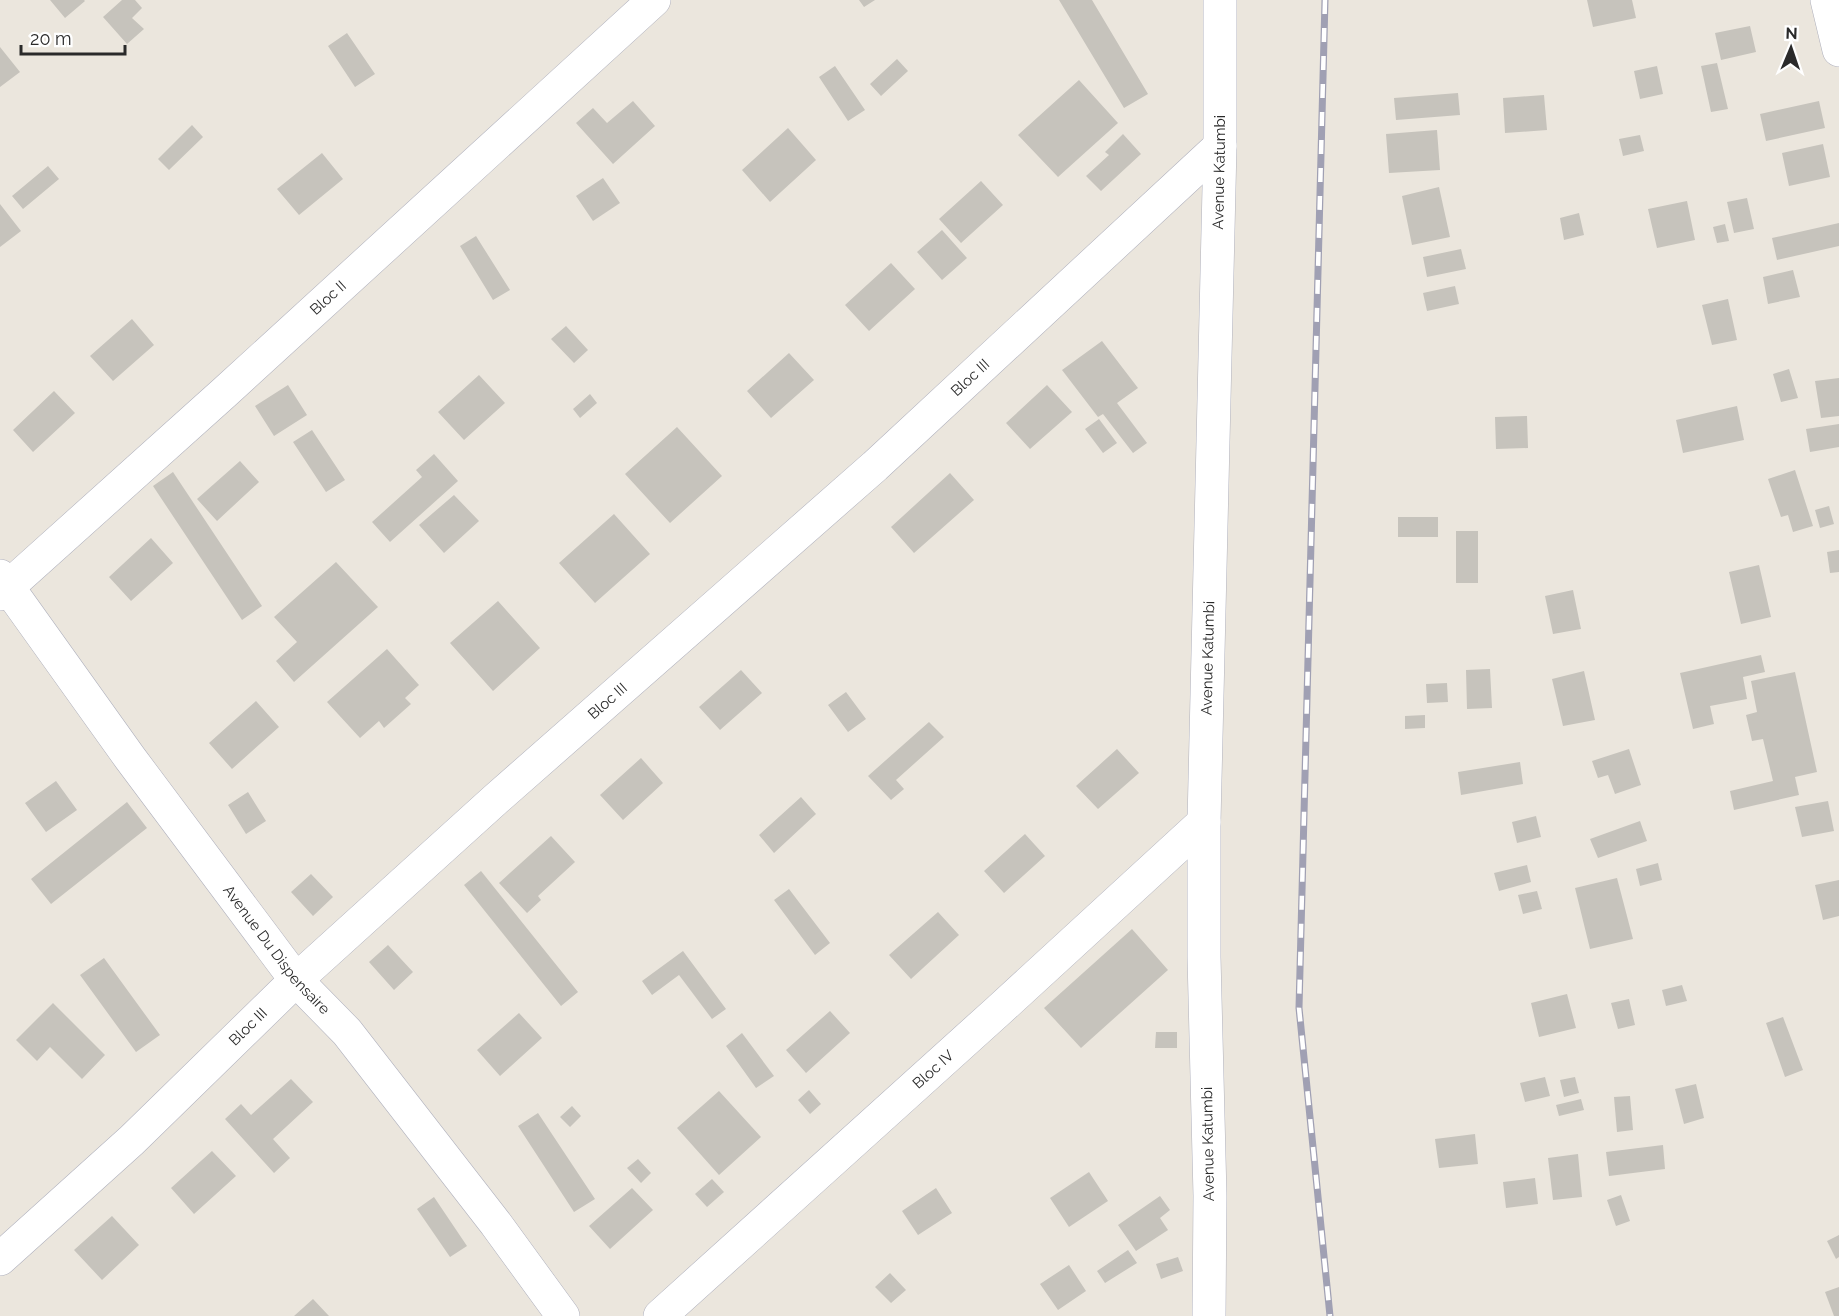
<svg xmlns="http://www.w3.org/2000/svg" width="1839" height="1316" font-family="Raleway,sans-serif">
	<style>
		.building { fill: #c6c3bc }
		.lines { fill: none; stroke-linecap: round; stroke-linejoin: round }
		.minor-casing { stroke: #b0b1bd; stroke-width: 34 }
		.minor { stroke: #fff; stroke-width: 33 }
		.rail-casing { stroke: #a0a0b3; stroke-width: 7 }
		.rail { stroke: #fff; stroke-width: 4.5; stroke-dasharray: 14; stroke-linecap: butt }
		.labels { text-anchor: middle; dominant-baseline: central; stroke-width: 4.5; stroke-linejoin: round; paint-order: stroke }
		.street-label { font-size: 15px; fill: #2a2a2a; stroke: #fff }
	</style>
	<rect width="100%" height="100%" fill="#ebe6dd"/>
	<!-- building -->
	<path class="building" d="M50,0H84L85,1L65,18Z
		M122,0H135L142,8L132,18L144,29L127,44L103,17Z
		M859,0H875L864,7Z
		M1059,0H1092L1148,94L1124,108Z
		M1587,0H1632L1636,18L1593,27Z
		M1750,26L1756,52L1721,60L1715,33Z
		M347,33L375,74L355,87L328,46Z
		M0,47L20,72L0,87Z
		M897,59L908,71L881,96L870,84Z
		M1717,63L1728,109L1711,112L1701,66Z
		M835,66L865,110L848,121L819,77Z
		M1657,66L1663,94L1640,99L1634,71Z
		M1079,80L1118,123L1058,177L1018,135Z
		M1458,93L1460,115L1396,120L1394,98Z
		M1544,95L1547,130L1505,133L1503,98Z
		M633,101L655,126L613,164L576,123L593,108L607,123Z
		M1819,101L1825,128L1766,141L1760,114Z
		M192,125L203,137L169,170L158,159Z
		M788,128L816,160L770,202L742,170Z
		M1437,130L1440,170L1389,173L1386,134Z
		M1123,134L1141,154L1101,191L1086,176L1109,155L1105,152Z
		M1640,135L1644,151L1623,156L1619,139Z
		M1823,144L1830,177L1789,186L1782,153Z
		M322,153L343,179L299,215L277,189Z
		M48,166L59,179L23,209L12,196Z
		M603,178L620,203L593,221L576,196Z
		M981,181L1003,205L961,243L939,219Z
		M1439,187L1450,237L1412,245L1402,196Z
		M1747,198L1754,229L1734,233L1727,202Z
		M1687,201L1695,240L1657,248L1648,209Z
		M0,204L21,231L0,247Z
		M1579,213L1584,235L1564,240L1560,218Z
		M1839,223V246L1777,260L1772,238Z
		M1725,224L1729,241L1717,243L1713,227Z
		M942,230L967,258L942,280L917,252Z
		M476,236L510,290L493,300L460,246Z
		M1461,249L1466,269L1427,277L1423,257Z
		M891,263L915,289L869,331L845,305Z
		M1793,270L1800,297L1768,304L1763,277Z
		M1455,286L1459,304L1427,311L1423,293Z
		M1728,299L1737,340L1712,345L1702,305Z
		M132,319L154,345L113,381L90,356Z
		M566,326L588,350L574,363L551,339Z
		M1102,341L1138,388L1117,403L1147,443L1133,453L1103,414L1098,417L1062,370Z
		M789,353L814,380L771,418L747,391Z
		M1789,369L1798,398L1781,402L1773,374Z
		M479,375L505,403L464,440L438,412Z
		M1839,378V416L1821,418L1815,381Z
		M288,385L307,415L274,436L255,406Z
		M1047,385L1072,412L1030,449L1006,423Z
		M54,391L75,413L33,452L13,430Z
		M590,394L597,403L580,418L573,409Z
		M1737,406L1744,440L1683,453L1676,420Z
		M1527,416L1528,448L1496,449L1495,417Z
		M1099,419L1117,443L1103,453L1085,429Z
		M1839,424V447L1810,452L1806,429Z
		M677,427L722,476L670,523L625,474Z
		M312,430L345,480L326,492L293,442Z
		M434,454L458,481L390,542L372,522L422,477L416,470Z
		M240,461L259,482L217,521L197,499Z
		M1795,470L1813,526L1793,532L1788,515L1781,517L1768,479Z
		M173,472L262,606L242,620L153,486Z
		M950,473L974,500L914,553L891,527Z
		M454,495L479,521L444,553L419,525Z
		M1829,506L1834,524L1820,528L1815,510Z
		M614,514L650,554L595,603L559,563Z
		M1398,517H1438V537H1398Z
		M1456,531H1478V583H1456Z
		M151,538L173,563L131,601L109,577Z
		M1839,550V572L1830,573L1827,552Z
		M336,562L378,607L294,682L276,661L297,642L274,617Z
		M1759,565L1771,617L1741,624L1729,572Z
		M1573,590L1581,629L1553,634L1545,596Z
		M498,601L540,648L493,691L450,643Z
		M387,649L419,685L405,698L411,704L384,728L379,721L360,738L327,702Z
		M1761,655L1765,672L1743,677L1747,699L1710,706L1714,724L1693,729L1680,673Z
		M1490,669L1492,708L1467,709L1466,670Z
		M741,670L762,693L720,730L699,707Z
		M1584,671L1595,720L1563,726L1552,679Z
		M1795,672L1817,772L1795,777L1799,795L1734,810L1730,791L1773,781L1763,739L1752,741L1746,715L1757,712L1751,681Z
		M1447,683L1448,702L1427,703L1426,684Z
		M846,692L866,719L848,732L828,705Z
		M256,701L279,727L232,769L209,743Z
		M1425,715V728L1405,729V716Z
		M929,722L944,737L896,780L904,789L891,800L868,776Z
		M1117,749L1139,773L1098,809L1076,786Z
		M1629,749L1641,785L1615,794L1608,775L1598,778L1592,761Z
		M641,758L663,783L623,820L600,795Z
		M1520,762L1523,784L1461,795L1458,772Z
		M56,781L77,810L46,832L25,803Z
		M248,792L266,821L246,834L228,805Z
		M801,797L816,814L774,853L759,835Z
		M1828,801L1834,831L1802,837L1795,807Z
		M127,802L147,828L51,904L31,879Z
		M1536,816L1541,837L1517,843L1512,822Z
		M1640,821L1647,841L1598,858L1590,839Z
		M1025,834L1045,856L1004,893L984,871Z
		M551,836L575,862L538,896L541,900L527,913L499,883Z
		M1658,863L1662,880L1640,886L1636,869Z
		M1527,865L1531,882L1499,891L1494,873Z
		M481,871L578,992L561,1006L464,885Z
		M311,874L333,897L313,916L291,892Z
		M1617,878L1633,939L1590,949L1575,888Z
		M1839,880V916L1823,920L1815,885Z
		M789,889L830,943L815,955L774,900Z
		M1537,891L1542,909L1523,914L1518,895Z
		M938,912L959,935L911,979L889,955Z
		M1132,929L1168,970L1081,1048L1044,1008Z
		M388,945L413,972L394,990L369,962Z
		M683,951L726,1009L712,1019L679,975L652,995L642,981Z
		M104,958L160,1035L136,1052L80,975Z
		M1682,985L1687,1001L1666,1006L1662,990Z
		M1567,994L1576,1028L1539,1037L1531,1003Z
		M1629,999L1635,1025L1618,1029L1611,1003Z
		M53,1003L105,1055L82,1079L50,1047L37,1061L16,1040Z
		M830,1011L850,1033L806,1073L786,1050Z
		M519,1013L542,1038L500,1076L477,1050Z
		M1783,1017L1803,1070L1785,1077L1766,1023Z
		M1156,1032H1177V1048H1155Z
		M742,1033L774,1076L756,1088L726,1046Z
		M1545,1077L1550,1096L1525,1102L1520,1083Z
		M1575,1077L1579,1093L1564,1097L1560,1080Z
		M291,1079L313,1102L273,1139L290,1158L274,1173L225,1119L241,1104L251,1115Z
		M1696,1084L1704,1118L1684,1124L1675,1089Z
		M809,1090L821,1104L810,1114L798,1100Z
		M719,1091L761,1137L719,1175L677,1128Z
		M1630,1096L1633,1130L1617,1132L1614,1097Z
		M1581,1099L1584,1110L1559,1116L1556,1105Z
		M572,1106L581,1116L570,1127L560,1117Z
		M538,1113L595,1199L574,1212L518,1126Z
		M1475,1134L1478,1164L1439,1168L1435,1139Z
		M1663,1145L1665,1169L1609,1176L1606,1152Z
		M212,1151L236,1176L194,1214L171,1188Z
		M1578,1154L1582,1197L1553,1200L1548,1158Z
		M638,1159L651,1173L641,1183L627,1168Z
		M1089,1172L1108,1201L1069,1227L1050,1198Z
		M1535,1178L1538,1204L1506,1208L1503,1182Z
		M712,1179L724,1192L707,1207L695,1194Z
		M632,1188L653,1210L610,1249L589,1226Z
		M936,1188L952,1213L918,1235L902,1211Z
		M1621,1195L1630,1221L1616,1226L1607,1200Z
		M1160,1196L1170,1210L1160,1218L1168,1230L1136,1251L1118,1225Z
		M434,1197L467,1246L450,1257L417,1209Z
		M112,1216L139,1245L102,1280L74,1250Z
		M1839,1235V1257L1836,1259L1827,1241Z
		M1128,1250L1137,1263L1105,1283L1097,1271Z
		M1178,1257L1183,1271L1161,1279L1156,1264Z
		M1069,1265L1086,1291L1058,1310L1040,1284Z
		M890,1273L906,1290L891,1303L875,1287Z
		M1839,1287V1316H1834L1825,1292Z
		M313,1299L329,1316H294Z"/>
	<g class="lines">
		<defs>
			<g id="minor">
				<path d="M1827,0L1839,50"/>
				<path id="s1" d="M0,576L130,758L296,980L347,1032L496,1224L563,1316"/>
				<path id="s2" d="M0,594L225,392L654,0"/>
				<path id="s3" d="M0,1259L132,1140L296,980L496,799L875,466L1220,146"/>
				<path id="s4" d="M660,1316L998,1011L1204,822"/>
				<path id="s5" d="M1209,1316L1210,1196L1204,957V822L1220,146V0"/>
			</g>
		</defs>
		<!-- minor casing -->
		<use href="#minor" class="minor-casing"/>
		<!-- minor -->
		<use href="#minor" class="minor"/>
		<defs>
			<path id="rail" d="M1325,0L1299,1008L1330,1316"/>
		</defs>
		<!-- rail casing -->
		<use href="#rail" class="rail-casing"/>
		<!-- rail -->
		<use href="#rail" class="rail"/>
	</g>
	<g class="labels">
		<!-- street labels -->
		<g class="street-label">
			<text stroke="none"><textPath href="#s5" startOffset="1144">Avenue Katumbi</textPath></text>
			<text stroke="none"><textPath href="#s2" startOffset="442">Bloc II</textPath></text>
			<text stroke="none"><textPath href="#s3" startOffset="1311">Bloc III</textPath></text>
			<text stroke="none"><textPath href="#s5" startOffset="658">Avenue Katumbi</textPath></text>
			<text stroke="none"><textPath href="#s3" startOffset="825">Bloc III</textPath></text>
			<text stroke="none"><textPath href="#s1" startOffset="465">Avenue Du Dispensaire</textPath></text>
			<text stroke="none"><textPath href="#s3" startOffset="340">Bloc III</textPath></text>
			<text stroke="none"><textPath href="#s4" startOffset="368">Bloc IV</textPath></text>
			<text transform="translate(1208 1144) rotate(-91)">Avenue Katumbi</text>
		</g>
	</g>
	<!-- north arrow -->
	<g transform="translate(1791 48) rotate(2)" stroke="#ffffff" stroke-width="4.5" paint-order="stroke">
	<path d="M0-4.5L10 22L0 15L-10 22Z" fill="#2a2a2a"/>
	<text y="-9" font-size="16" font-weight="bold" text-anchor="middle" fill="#2a2a2a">N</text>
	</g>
	<!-- scale -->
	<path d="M21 45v9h104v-9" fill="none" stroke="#2a2a2a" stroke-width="3"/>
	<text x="30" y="45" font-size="18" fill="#2a2a2a" stroke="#ffffff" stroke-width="4.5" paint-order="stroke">20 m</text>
</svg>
